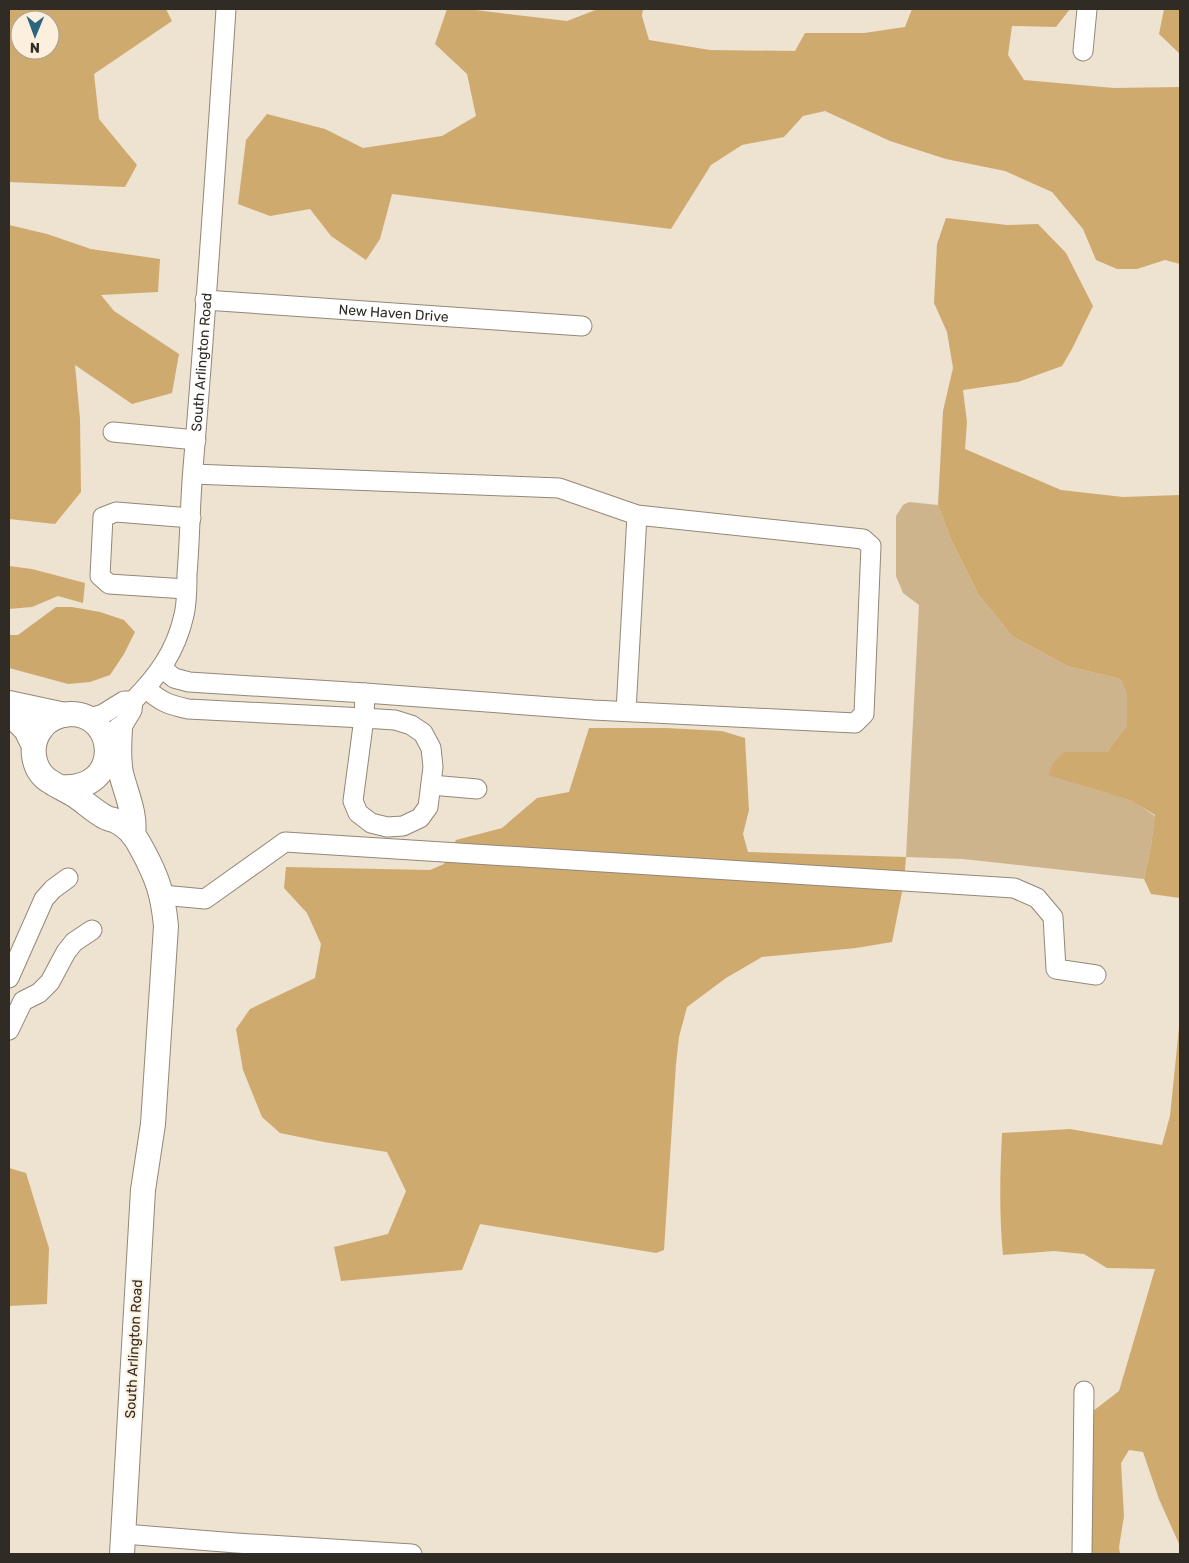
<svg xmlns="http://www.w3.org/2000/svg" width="1189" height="1563" font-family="Rubik,sans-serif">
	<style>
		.green { fill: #cdb48c }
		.forest { fill: #cfaa6f; fill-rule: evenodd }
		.water { fill: #cda86d }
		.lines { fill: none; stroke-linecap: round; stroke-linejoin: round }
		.minor-casing { stroke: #938776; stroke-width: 21 }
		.major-casing { stroke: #938776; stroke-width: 26 }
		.minor { stroke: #fff; stroke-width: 19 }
		.major { stroke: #fff; stroke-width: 24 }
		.labels { text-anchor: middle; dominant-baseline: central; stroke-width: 4; stroke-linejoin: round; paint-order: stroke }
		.street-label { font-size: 14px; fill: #302b24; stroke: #fcefdd }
	</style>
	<rect width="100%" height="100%" fill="#eee2d0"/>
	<!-- green -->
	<path class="green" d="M909,502L938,505L951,540L978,594L1012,636L1067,666L1120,679L1127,694V725L1107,752H1064L1077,784L1133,801L1155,816L1151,846L1144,879L963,859L906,857L919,605L903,593L896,576V516L903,505Z"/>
	<!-- forest -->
	<path class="forest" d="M9,9H166L172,21L94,74L99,119L137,165L125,187L9,182ZM20,20H50V50H20Z
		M447,9H467L567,21L598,9H643L642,16L649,40L710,50L795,51L805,33H864L905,27L912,9H1070L1056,27L1012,26L1008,55L1024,80L1114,88L1180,87V264L1165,260L1137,269H1117L1096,260L1083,229L1052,192L1005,171L946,159L890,141L825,111L803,116L784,137L742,145L711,165L671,229L392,194L380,239L366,260L331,236L310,209L270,216L238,204L246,140L267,114L325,129L363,148L442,136L476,116L467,74L435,44Z
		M1164,9H1180V54L1159,34Z
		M946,218L1007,225L1038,224L1066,253L1093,306L1072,349L1062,366L1018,382L963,390L967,422L965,449L1061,490L1123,497L1180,495V898L1151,894L1144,879L1151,846L1155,815L1132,801L1048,775L1053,763L1064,752H1107L1127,725V694L1120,679L1067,666L1012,636L978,594L951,540L938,505L943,411L953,368L947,332L934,303L937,244Z
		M9,225L47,234L91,249L160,259L158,292L101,295L114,311L179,354L172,393L132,404L75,365L80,419L81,492L55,524L9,519Z
		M9,566L32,569L85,583L83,603L58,596L32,607L9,609Z
		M589,728H666L722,731L745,738L749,810L743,834L748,852L906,857L904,882L892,942L856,948L762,957L726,978L687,1007L679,1037L676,1064L664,1250L656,1253L480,1224L462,1270L341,1281L334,1247L388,1234L406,1191L387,1152L324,1142L280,1133L262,1117L243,1070L236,1029L250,1009L315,978L321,944L307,913L284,888L286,867L430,870L444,864L456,840L502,828L537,798L569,792Z
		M1180,1018V1546L1159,1499L1143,1452L1129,1450L1121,1463L1124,1516L1119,1547L1120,1554H1082L1084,1418L1119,1391L1155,1269L1107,1268L1084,1254L1054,1251L1003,1255C999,1214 1000,1174 1002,1133L1070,1129L1162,1145L1170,1116Z
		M9,1168L26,1173L49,1248L47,1304L9,1306Z"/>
	<!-- water -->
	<path class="water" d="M56,607H72L100,612L124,620L135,632L124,654L110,675L90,682L68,684L9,668V635H18Z"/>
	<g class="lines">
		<defs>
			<g id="minor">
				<path d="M1083,51L1087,9"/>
				<path id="s1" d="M205,300L582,326"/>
				<path d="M113,432L196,440"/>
				<path d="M186,589L109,584L100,576L103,517L116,512L191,518"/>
				<path d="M162,668L174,678L189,682L365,693L593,710L855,723L864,714L871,546L863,539L637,515L559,488L193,474"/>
				<path d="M146,688C160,702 170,705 188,709L364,718L395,720L411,725L423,733L431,748L433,767L428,807L420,818L403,826L387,827L371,823L358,813L353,801L364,718L365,693"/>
				<path d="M626,711L637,515"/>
				<path d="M83,716L93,717L103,714L124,701H133"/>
				<path id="s2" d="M114,740L132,710L133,701C158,676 176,651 184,615C187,602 187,587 187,574C190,539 190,503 193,468C206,315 216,162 226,9"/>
				<path d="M431,785L477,789"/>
				<path d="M162,895L205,899L285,842L1014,888L1037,898L1053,917L1056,969L1096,975"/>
				<path d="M9,978L44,899L53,889L68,878"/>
				<path d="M9,1030L23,1001L39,993L50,982L66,952L74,942L92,930"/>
				<path d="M124,1534L236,1543L412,1554"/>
				<path d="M1082,1554L1084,1391"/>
			</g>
			<path id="major" d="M9,703L65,715
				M9,712L26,730L34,746
				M120,729C119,744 118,758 121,773C126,794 136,813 133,835
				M61,787C123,792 118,713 70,714C58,715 47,720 41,729C28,746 33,772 51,782C58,787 67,790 74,795C85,802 94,811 105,817C108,819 112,819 116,821C121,823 130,830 133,835C137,839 140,846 143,851C158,879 163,895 166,926L153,1124L143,1190L122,1554"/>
		</defs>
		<!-- minor casing -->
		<use href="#minor" class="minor-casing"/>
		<!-- major casing -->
		<use href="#major" class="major-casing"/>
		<!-- minor -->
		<use href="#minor" class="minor"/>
		<!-- major -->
		<use href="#major" class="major"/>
	</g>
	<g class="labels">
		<!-- street labels -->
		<g class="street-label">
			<text stroke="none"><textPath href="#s1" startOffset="189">New Haven Drive</textPath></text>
			<text stroke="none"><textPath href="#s2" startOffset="399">South Arlington Road</textPath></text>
			<text transform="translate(134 1349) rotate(-87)">South Arlington Road</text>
		</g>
	</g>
	<!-- border -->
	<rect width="1189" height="1563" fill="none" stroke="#302b24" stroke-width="20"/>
	<!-- north arrow -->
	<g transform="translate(35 35) rotate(181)"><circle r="24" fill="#fcefdd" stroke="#aaa193"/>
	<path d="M0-4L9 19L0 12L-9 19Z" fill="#2b657e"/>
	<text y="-8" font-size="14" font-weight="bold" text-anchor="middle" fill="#302b24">N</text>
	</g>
</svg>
